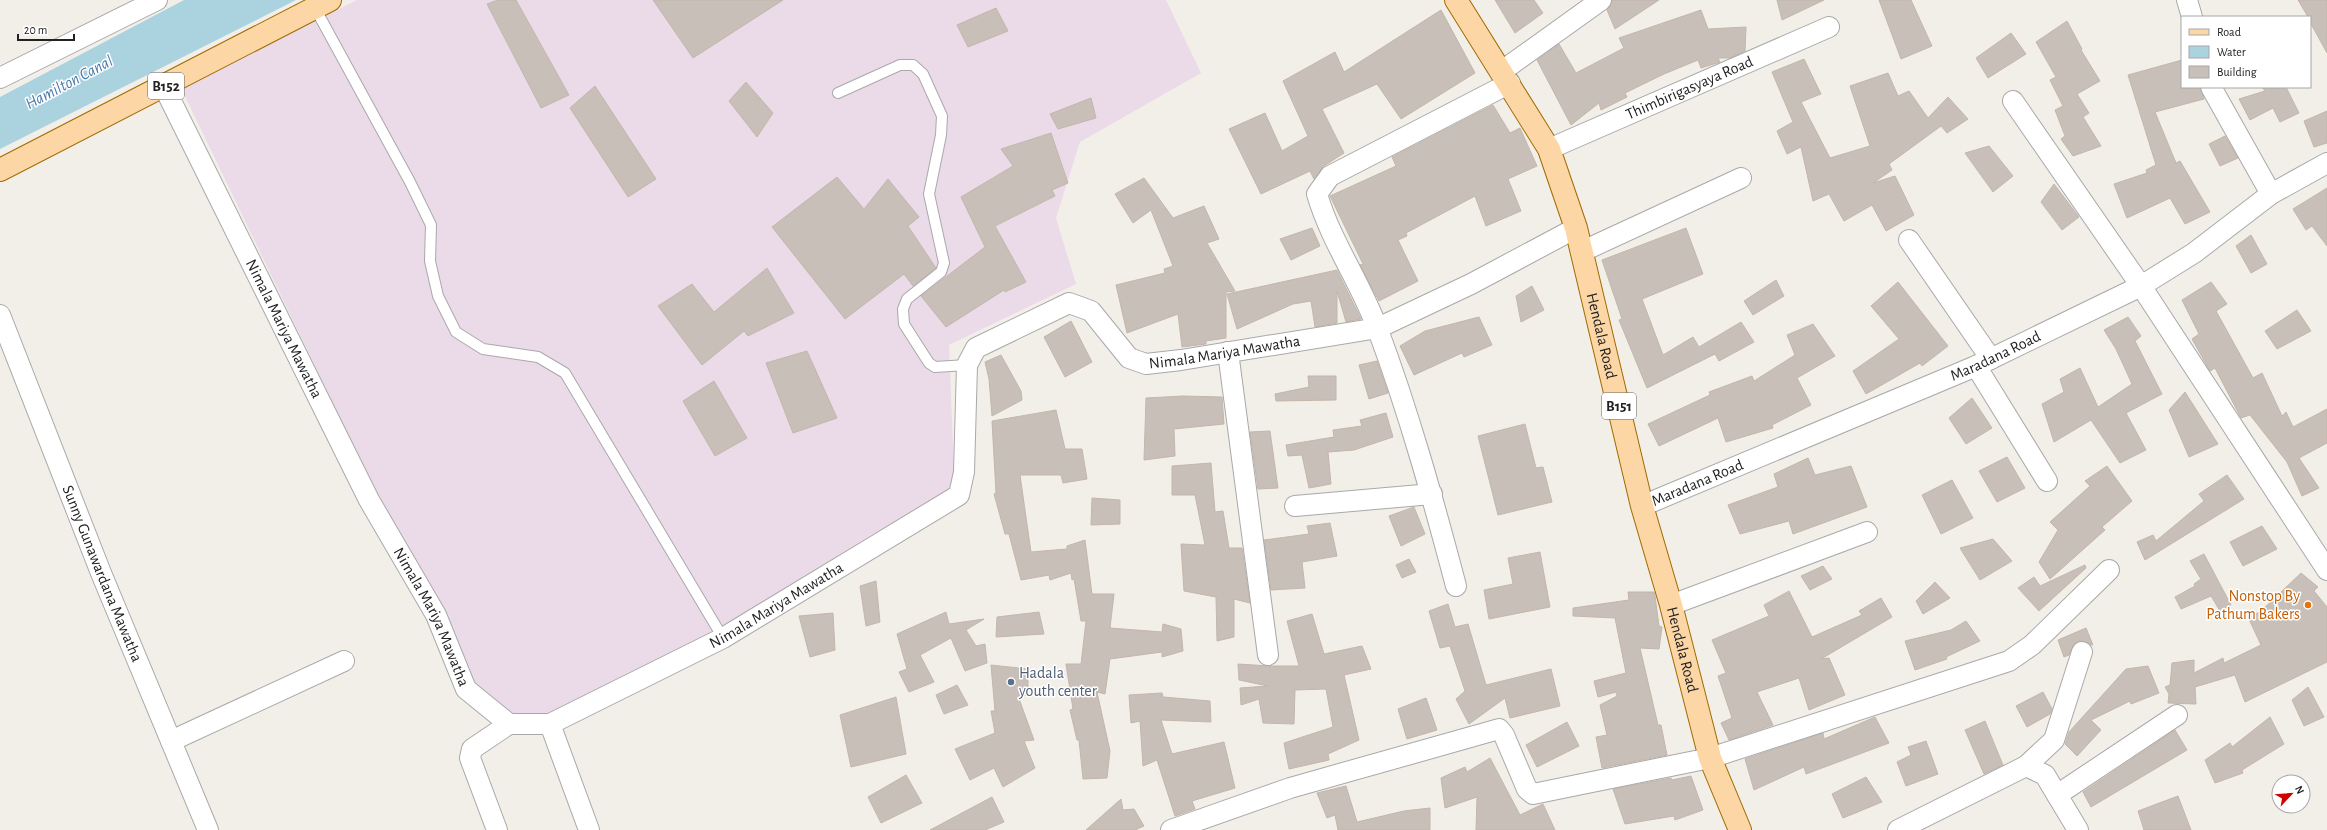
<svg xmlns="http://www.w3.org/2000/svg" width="2327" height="830" font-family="'Alegreya Sans',sans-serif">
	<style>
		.industrial { fill: #ebdbe8 }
		.water { fill: #aad3df }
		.building { fill: #c7bfb8; stroke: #c4b6ab }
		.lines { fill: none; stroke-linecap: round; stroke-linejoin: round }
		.service-casing { stroke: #a9a9a9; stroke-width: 12 }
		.minor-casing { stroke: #a9a9a9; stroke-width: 22 }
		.primary-casing { stroke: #a06b00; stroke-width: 24 }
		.service { stroke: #fff; stroke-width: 10 }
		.minor { stroke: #fff; stroke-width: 20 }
		.primary { stroke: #fcd6a4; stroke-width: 22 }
		.food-dot { fill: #e8710a; stroke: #fff; stroke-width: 1.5 }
		.service-dot { fill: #5c6f8a; stroke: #fff; stroke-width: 1.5 }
		.labels { text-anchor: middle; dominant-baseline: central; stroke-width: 3; stroke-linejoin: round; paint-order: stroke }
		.shield { fill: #fff; stroke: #646464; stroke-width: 1 }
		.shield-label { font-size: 15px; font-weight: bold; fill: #222 }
		.street-label { font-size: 16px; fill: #222; stroke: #fff }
		.food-label { font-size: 16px; fill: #c56008; stroke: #fff; text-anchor: end }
		.service-label { font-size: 16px; fill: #4e5e75; stroke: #fff; text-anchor: start }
		.water-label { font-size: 17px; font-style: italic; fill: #4a7aab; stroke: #fff }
	</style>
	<rect width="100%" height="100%" fill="#f2efe9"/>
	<!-- industrial -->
	<path class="industrial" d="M357,0H1166L1201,73L1080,142L1056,218L1076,284L949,345L954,471L951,490L932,505L874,533L718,630L547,714L513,715L475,684L444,611L377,495L181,88Z"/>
	<!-- water -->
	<path class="water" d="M184,0H296L0,149V97Z"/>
	<!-- building -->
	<path class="building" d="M498,0H516L569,95L541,108L487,4Z
		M653,0H783L693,58Z
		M1495,0H1534L1543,13L1515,33Z
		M1612,0H1659L1615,29L1607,10Z
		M1777,0H1824L1782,20Z
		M1879,0H1911L1932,46L1901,59Z
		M2298,0H2327V53L2310,22V17H2308Z
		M996,8L1008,31L968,47L957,25Z
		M1441,10L1475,73L1401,119L1377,84L1322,109L1344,153L1324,166L1314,179L1310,171L1261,194L1229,129L1265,113L1282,151L1308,136L1283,81L1335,52L1344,72Z
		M1701,10L1708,29L1746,27L1745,51L1730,58H1718L1720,62L1701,68L1698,60L1664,74L1625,93L1627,97L1601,110L1599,103L1571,125L1537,60L1559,44L1576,73L1624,48L1619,38Z
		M2067,21L2082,49L2081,50L2100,81L2077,94L2089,113L2083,117L2101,146L2073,156L2061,139L2065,136L2055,110L2063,106L2050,80L2056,77L2036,42Z
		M2011,33L2026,54L1988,78L1976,58Z
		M1804,59L1821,94L1801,102L1830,158L1870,146L1850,86L1888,73L1898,96L1909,91L1928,118L1948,97L1968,119L1947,133L1941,126L1889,164L1892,170L1873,183L1895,176L1914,215L1886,231L1872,205L1844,221L1829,194L1813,201L1801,147L1787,154L1777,131L1793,122L1772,72Z
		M2182,60V87H2200L2204,99L2155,112L2176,163L2180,161L2210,212L2185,224L2170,198L2127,218L2114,184L2147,173L2146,170L2156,165L2128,75Z
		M746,82L773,113L757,137L729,101Z
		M595,86L656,179L628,197L570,108Z
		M2262,87H2286L2299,113L2280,122L2273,108L2250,120L2239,99L2265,91Z
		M1091,98L1096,118L1058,129L1050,114Z
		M1493,105L1510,133L1520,128L1537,166L1508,179L1521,211L1486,226L1475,196L1406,233L1407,236L1398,240L1418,281L1379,301L1360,265L1363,264L1330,196L1396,166L1392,157Z
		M2327,111V143L2314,147L2304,121Z
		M1051,133L1068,183L1052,190L1055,196L995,226L1026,282L1005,292L1004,290L946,327L921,296L985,247L961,197L1013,166L1001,149Z
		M2225,136L2238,158L2220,166L2209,144Z
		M1989,146L2013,176L1993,192L1965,153Z
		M837,177L864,209L888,179L919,217L908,226L936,268L913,286L904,274L845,319L772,227Z
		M1144,178L1173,218L1204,206L1219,239L1207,243L1235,291L1226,292V338L1206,341V344L1182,347L1178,314L1127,333L1116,285L1165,273L1164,269L1173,266L1151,210L1133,223L1115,194Z
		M2054,184L2079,217L2062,230L2041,202Z
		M2327,188V246L2312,226L2306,230L2293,209Z
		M1312,228L1320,246L1291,260L1280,239Z
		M1686,228L1703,274L1642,299L1663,355L1693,337L1699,347L1741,322L1754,342L1719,361L1715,354L1647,388L1619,320L1622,319L1602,260Z
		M2251,235L2267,264L2251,273L2236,246Z
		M767,268L794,313L748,336L744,331L702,365L658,306L692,284L714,312Z
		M1337,270L1361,319L1346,322L1337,291V323L1315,327L1311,301L1293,304L1237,329L1227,294Z
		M1776,280L1784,296L1753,315L1744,301Z
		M1898,282L1948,346L1922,366L1920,363L1866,394L1853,371L1899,339L1871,306Z
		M2211,282L2227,304L2216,311L2253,378L2262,373L2282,416L2286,412L2293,427L2327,409V443L2299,458L2319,488L2302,496L2287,462L2250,415L2241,418L2215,368L2210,371L2192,339L2199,334L2182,300Z
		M1532,286L1544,310L1521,322L1516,296Z
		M2297,310L2311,331L2277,349L2265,331Z
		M1479,317L1492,345L1464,357L1462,353L1414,375L1400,346L1425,331Z
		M2128,317L2141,336L2135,341L2162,394L2126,413L2146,450L2120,463L2091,420L2054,442L2042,404L2064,392L2060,379L2080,368L2098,407L2132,384L2116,349L2104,330Z
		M1071,321L1092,362L1065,377L1044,337Z
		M1813,324L1835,356L1797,378L1811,405L1772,425L1773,428L1726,442L1718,418L1659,446L1648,424L1710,395L1709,392L1752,376L1754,381L1795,355L1787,335Z
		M807,351L837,418L793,433L766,363Z
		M1001,355L1021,391L1022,400L992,416L989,379L985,362Z
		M1377,361L1388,393L1369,399L1359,365Z
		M1308,376H1336V400L1276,401L1275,394L1309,387Z
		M714,381L747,438L715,456L683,401Z
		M2185,392L2218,444L2189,457L2169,410Z
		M1183,396L1222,397L1224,424L1174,429L1175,456L1144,460L1146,398Z
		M1972,398L1992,428L1966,444L1949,418Z
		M1056,410L1065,449H1082L1087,479L1063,483L1061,475H1020L1031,552L1067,549V546L1085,540L1092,594H1114L1110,628L1162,632L1163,624L1181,629L1183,651L1162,657V652L1110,659L1105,694L1097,692L1110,751L1107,778L1083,779L1079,740H1077L1070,710L1073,709L1066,664H1081L1086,621H1081L1074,579L1072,580L1071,573L1050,580L1049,575L1021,580L1009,534H1005L994,494L996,493L992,421Z
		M1386,413L1393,437L1354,450L1328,452L1331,484L1309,488L1302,455L1288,456L1286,445L1334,437L1333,430L1362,426L1360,420Z
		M1525,424L1536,468L1543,467L1552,502L1498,515L1478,436Z
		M1270,431L1278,488L1258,489L1250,432Z
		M2007,457L2025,488L1997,502L1979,471Z
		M1808,458L1815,475L1851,466L1867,507L1793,534L1789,521L1740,534L1728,505L1778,487L1774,474Z
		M1211,463L1215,512L1223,511L1229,548H1242L1250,603L1234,599V637L1217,641L1216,597L1184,591L1181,544L1205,545L1195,495H1172V466Z
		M2107,466L2132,501L2102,527L2105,530L2050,579L2039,562L2058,530L2050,522L2090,486L2085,481Z
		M2227,475L2244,499L2145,560L2137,542L2153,535L2156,541L2204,501L2199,494Z
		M1952,480L1973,518L1941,534L1922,495Z
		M1092,498L1120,500V524L1091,525Z
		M1414,507L1425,534L1401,546L1389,516Z
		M1330,523L1337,556L1302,562L1305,588L1271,590L1264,540L1309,534L1307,526Z
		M2262,526L2277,549L2243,566L2230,542Z
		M1993,539L2012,561L1980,580L1960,548Z
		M1540,552L1550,607L1489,619L1484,590L1513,584L1508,558Z
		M2204,554L2231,605L2220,611L2211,596L2181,609L2175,597L2195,586L2194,584L2201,579L2190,561Z
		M1409,559L1416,572L1402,578L1396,565Z
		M2085,565L2086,568L2039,611L2018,588L2034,577L2040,586Z
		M1823,566L1832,579L1810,590L1801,576Z
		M2301,573L2318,587L2314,591L2327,607V662L2245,702L2235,675L2195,687L2196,704L2168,703L2169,694L2165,687L2170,685L2172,663L2194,660V673L2223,658L2224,663L2261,645L2248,617L2260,612Z
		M876,581L880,622L866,626L860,586Z
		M1935,582L1950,598L1923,614L1916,601Z
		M1789,591L1812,637L1862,615L1859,611L1881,598L1892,617L1821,659L1829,658L1845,695L1809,710L1799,678L1757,692L1773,725L1729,740L1721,723L1732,718L1718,676L1726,673L1712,640L1769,616L1764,605Z
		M1628,592H1654L1655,596L1659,626L1662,627L1659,649L1640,648L1658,725H1661L1667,755L1602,768L1596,737L1607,735L1600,705L1617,696L1616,692L1598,697L1594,681L1626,673L1615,618L1573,616V608L1629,600Z
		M1448,604L1455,627L1468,624L1486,685L1551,669L1560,706L1510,718L1505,698L1469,724L1456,699L1465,691L1450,646L1440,648L1429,611Z
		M946,612L949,624L984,619L966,630L976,646L985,644L987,663L965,671L951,638L920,655L934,682L909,692L899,672L907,669L897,634Z
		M1039,612L1044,634L996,637L997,617Z
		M833,613L835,650L810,657L799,616Z
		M1312,614L1324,654L1362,646L1371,669L1344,675L1359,740L1328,754L1329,760L1289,769L1284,743L1333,727L1326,689L1295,690L1294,724L1263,723L1259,699L1241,705L1240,688L1268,686L1239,680L1238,664L1269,666H1299L1287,621Z
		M1966,621L1980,641L1946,657L1947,659L1915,670L1905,641L1951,630Z
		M2086,628L2093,645L2079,641L2074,644L2069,655L2064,657L2058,640Z
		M991,665L1028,669V695L1018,696L1034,740L1024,741L1035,768L1003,787L994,768L970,780L955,749L995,733L991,711H995Z
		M2148,666L2159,693L2131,704L2130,701L2091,720L2101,730L2077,756L2065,744L2069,732L2126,669Z
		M957,685L968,705L944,714L936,695Z
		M2308,687L2324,717L2304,726L2292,700Z
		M2043,692L2052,709L2050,714L2027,727L2016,706Z
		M1162,693L1163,697L1210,701L1211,722L1161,720L1172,754L1224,742L1235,788L1192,801L1195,809L1175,816L1157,760L1143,766L1140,721L1131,723L1129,695Z
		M896,697L906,754L851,767L840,715Z
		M1426,698L1437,730L1407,739L1398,709Z
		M1875,717L1889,743L1806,774L1804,767L1754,790L1745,759L1823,733L1824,739Z
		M2270,717L2284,744L2242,770L2243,773L2215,783L2205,760L2230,743L2232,747Z
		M1985,721L2003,765L1984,774L1965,730Z
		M1567,722L1579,746L1537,767L1526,745Z
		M2175,730L2187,750L2091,807L2083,792Z
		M1926,741L1938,774L1906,786L1897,762L1911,755L1908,747Z
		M1490,758L1520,815L1543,804L1555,830H1476L1477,797L1445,808L1441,778L1465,767L1467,772Z
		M906,775L922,803L881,823L868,797Z
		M1691,776L1703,810L1675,820L1674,816L1625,824L1613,789L1671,778L1672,780Z
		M1866,777L1882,802L1843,818L1832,794Z
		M1346,786L1357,822L1404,811L1430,808V830H1338L1335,815L1327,818L1317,793Z
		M2178,796L2191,830H2144L2138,811Z
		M992,797L1004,822L985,830H930Z
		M1121,799L1123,810L1134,809L1144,826L1135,830H1086Z"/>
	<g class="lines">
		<defs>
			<path id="service" d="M315,8L410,182L431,225L430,261L438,296L456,332L483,349L538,357L565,373L723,638
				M838,93L900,65H913L923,74L942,116L941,135L929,194L944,263L941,272L907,299L903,309L904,324L929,363L935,367L967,365"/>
			<g id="minor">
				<path d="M2187,0L2192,17"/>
				<path d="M1502,71L1601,0"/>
				<path d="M0,78L157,0"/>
				<path id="s1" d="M164,87L369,500L436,615L466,689L509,724H550L723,638L959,495L964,472L967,365L976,348L1069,303L1091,311L1129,358L1146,364L1181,360L1378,328L1471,284L1576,228"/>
				<path d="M2211,87L2271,194"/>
				<path d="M2013,101L2141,286L2327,570"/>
				<path id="s2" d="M1549,149L1829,27"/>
				<path d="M1909,240L1991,359"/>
				<path d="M1583,251L1741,178"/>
				<path id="s3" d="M0,315L101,573L208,830"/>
				<path d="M1228,352L1268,655"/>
				<path d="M1976,366L2047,481"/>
				<path d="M1295,506L1432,494"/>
				<path id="s4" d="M1642,506L1976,366L2141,286L2194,253L2271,194L2327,163"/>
				<path d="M1456,586C1433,499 1409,413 1378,330C1361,283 1331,242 1317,194L1330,176L1510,83"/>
				<path d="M1671,605L1867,532"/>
				<path d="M550,724L589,830"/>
				<path d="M171,741L344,661"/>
				<path d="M2026,766L2054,740L2082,652"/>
				<path d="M2057,795L2177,715"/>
				<path d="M497,830L470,758L472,749L509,724"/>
				<path d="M1171,830L1290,788L1499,729L1504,735L1527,789L1533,794L1710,758L2009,661L2032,645L2109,570"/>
				<path d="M1898,830L2026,766L2045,775L2078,830"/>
			</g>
			<g id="primary">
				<path id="s5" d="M1456,0L1549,149L1576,228L1642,506L1671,605L1710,758L1740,830"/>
				<path d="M0,170L330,0"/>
			</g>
		</defs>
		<!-- service casing -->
		<use href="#service" class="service-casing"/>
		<!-- minor casing -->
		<use href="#minor" class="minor-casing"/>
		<!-- primary casing -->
		<use href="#primary" class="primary-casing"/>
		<!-- service -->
		<use href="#service" class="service"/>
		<!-- minor -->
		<use href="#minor" class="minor"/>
		<!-- primary -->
		<use href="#primary" class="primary"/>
	</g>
	<!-- markers -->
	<circle class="food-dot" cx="2308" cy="605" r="4"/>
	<circle class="service-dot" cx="1011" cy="682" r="4"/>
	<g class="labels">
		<!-- shield labels -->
		<g class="shield">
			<rect x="148" y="73" width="36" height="26" rx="3"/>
			<rect x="1602" y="393" width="34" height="26" rx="3"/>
		</g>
		<g class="shield-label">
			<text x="166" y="86">B152</text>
			<text x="1619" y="406">B151</text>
		</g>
		<!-- street labels -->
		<g class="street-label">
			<text stroke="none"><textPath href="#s2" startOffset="153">Thimbirigasyaya Road</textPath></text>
			<text stroke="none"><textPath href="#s1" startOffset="270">Nimala Mariya Mawatha</textPath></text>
			<text stroke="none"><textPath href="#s5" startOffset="370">Hendala Road</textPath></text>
			<text stroke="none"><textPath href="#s1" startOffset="1674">Nimala Mariya Mawatha</textPath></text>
			<text stroke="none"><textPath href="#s4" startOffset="384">Maradana Road</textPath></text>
			<text stroke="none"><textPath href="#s4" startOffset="60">Maradana Road</textPath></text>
			<text stroke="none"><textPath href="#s3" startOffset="278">Sunny Gunawardana Mawatha</textPath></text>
			<text stroke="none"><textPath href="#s1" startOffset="1026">Nimala Mariya Mawatha</textPath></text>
			<text stroke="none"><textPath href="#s1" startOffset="594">Nimala Mariya Mawatha</textPath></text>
			<text stroke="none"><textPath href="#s5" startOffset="694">Hendala Road</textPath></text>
		</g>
		<!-- food labels -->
		<g class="food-label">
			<text x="2300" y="596">Nonstop By<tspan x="2300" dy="18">Pathum Bakers</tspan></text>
		</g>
		<!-- service labels -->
		<g class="service-label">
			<text x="1019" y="673">Hadala<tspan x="1019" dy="18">youth center</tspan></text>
		</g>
		<!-- water labels -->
		<g class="water-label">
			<text transform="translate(69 82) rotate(-28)">Hamilton Canal</text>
		</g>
	</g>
	<!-- legend -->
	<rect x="2181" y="16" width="130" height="72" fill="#ffffff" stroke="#a7a7a7"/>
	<rect x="2189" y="29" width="20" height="6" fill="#fcd6a4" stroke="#a7a7a7"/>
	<text x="2217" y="36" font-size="12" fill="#222222">Road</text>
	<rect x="2189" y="46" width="20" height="12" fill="#aad3df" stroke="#a7a7a7"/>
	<text x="2217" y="56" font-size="12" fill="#222222">Water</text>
	<rect x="2189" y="66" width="20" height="12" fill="#c7bfb8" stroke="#a7a7a7"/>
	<text x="2217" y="76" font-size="12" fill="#222222">Building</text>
	<!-- north arrow -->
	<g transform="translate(2291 794) rotate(64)"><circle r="19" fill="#ffffff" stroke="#a7a7a7"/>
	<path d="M0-3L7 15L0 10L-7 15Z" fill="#d40000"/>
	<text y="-6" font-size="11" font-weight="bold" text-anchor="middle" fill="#222222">N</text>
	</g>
	<!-- scale -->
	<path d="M18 34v6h56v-6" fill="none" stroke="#222222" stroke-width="2"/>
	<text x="24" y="34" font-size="12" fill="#222222" stroke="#ffffff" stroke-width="3" paint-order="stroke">20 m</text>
</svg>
